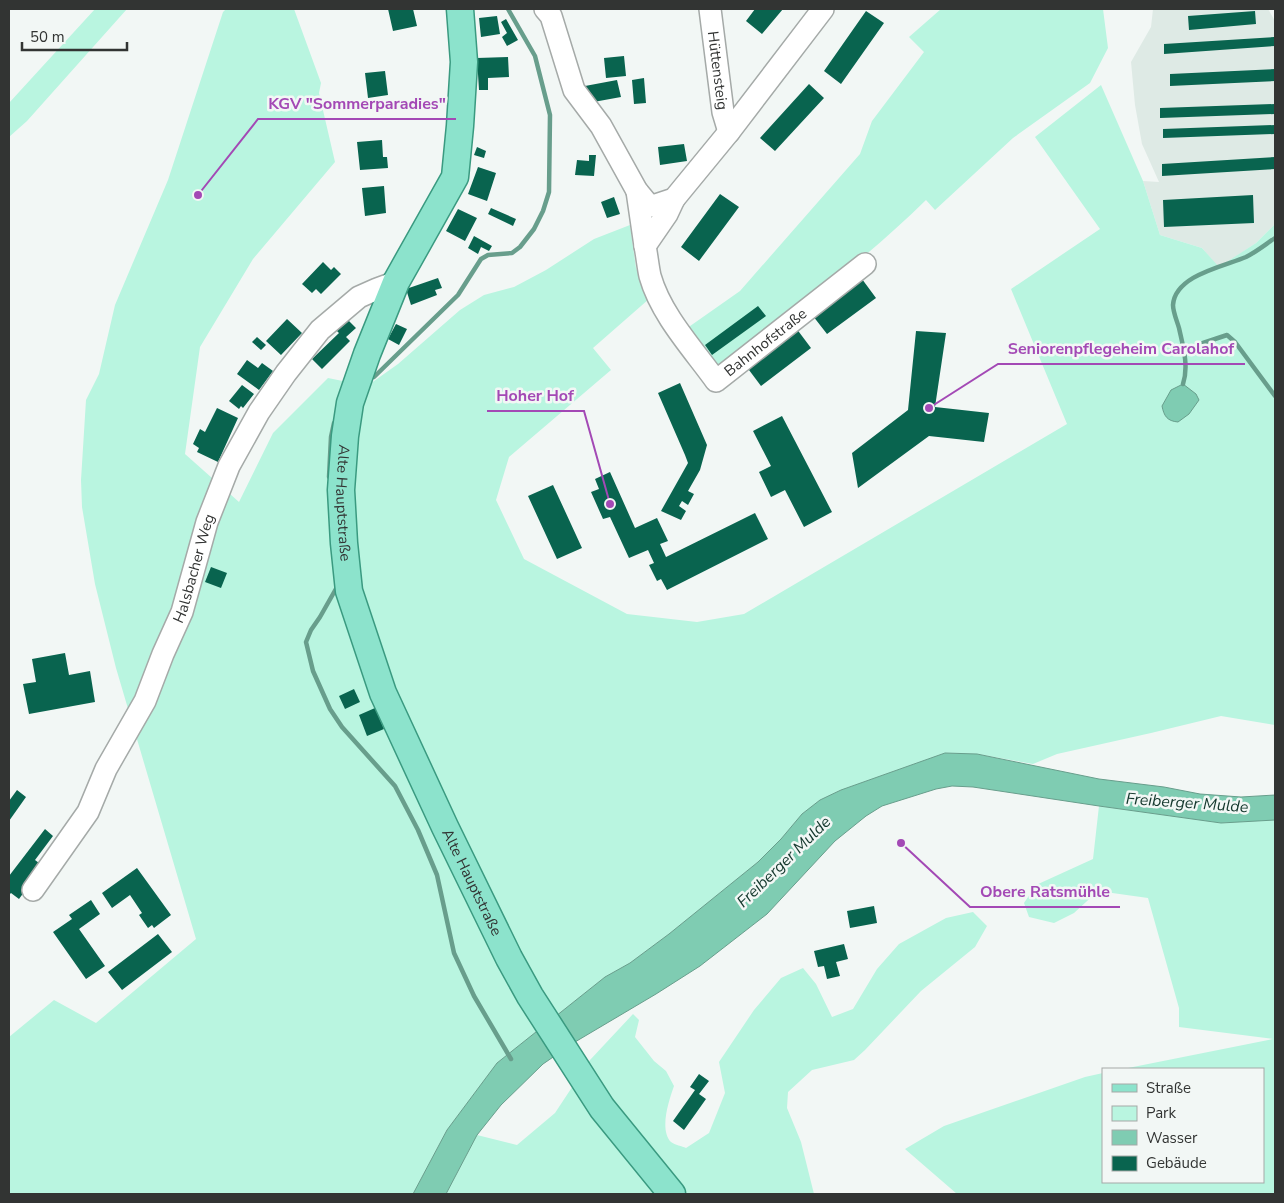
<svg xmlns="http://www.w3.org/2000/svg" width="1284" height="1203" font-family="'Nunito Sans',sans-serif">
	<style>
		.built { fill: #deeae5 }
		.green { fill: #b9f5e0 }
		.water { fill: #7fccb2; stroke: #689e8c }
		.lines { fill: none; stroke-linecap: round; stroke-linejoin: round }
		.stream { stroke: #689e8c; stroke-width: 4.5 }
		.building { fill: #09644f }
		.minor-casing { stroke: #a5aaa8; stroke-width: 24 }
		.major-casing { stroke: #3a9a80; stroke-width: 29 }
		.minor { stroke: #fff; stroke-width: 21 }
		.major { stroke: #8ce3cc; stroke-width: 26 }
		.labels { text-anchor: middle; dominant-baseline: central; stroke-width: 5; stroke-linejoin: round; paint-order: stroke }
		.street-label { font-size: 15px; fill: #323433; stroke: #f2f7f5 }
		.water-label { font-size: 16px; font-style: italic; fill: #13372c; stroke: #f2f7f5 }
		.leader { fill: none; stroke: #a349b5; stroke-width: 2 }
		.callout-dot { fill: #a349b5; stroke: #f2f7f5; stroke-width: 2 }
		.callout-label { font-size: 16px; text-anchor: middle; font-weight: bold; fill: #a349b5; stroke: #f2f7f5; stroke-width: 5; stroke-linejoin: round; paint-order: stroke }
	</style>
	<rect width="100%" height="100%" fill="#f2f7f5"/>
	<!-- built -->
	<path class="built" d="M1153,9H1268L1275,21V224L1256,243L1219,268L1202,248L1160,235L1143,181L1159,182L1142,144L1135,105L1131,62L1151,27Z"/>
	<!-- green -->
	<path class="green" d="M95,9H127L27,121L9,137V103Z
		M226,9H294L321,83L319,93L335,162L253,259L200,347L185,454L239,502L273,433L328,378L367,386L398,364L460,310L484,295L514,287L546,270L594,239L630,225L636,268L649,299L593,348L611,370L509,457L496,500L524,559L627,614L697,622L744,614L1067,424L1011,289L1100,229L1035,137L1101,85L1143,181L1160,235L1202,248L1219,267L1256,243L1275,224V725L1221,716L1151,733L1057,754L1033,764L977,754L945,753L841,790L820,800L802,814L781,839L758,862L669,934L630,963L605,977L497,1063L447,1130L413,1194H9V1037L54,1000L96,1023L196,939L116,668L95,584L82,507L81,480L86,400L99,374L115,305L168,180L223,12Z
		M941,9H1103L1108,48L1090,83L1013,138L935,210L926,200C861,264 786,318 715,374L683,331L740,291L860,154L872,121L924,52L909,37Z
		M1099,806L1221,823L1275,820V1194H957L905,1149L944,1126L1085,1077L1103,1073V1182H1263V1069H1123L1273,1039L1179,1027V1008L1148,898L1098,891L1074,913L1054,923L1029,917L1024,903L1036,885L1093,859Z
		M973,912L987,926L975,947L921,991L865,1050L854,1060L812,1070L788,1092L787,1108L801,1142L814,1194H446L477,1135L517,1145L555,1113L590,1060L633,1014L639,1020L635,1037L654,1061L666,1071L674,1086C669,1100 659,1130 671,1142C675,1145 682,1146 686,1148L709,1133L725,1093L719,1062L754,1010L781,978L803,968L816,984L832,1017L853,1009L877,969L899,944L946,918Z"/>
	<!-- water -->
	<path class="water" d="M1183,384L1196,394L1199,400L1189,414L1178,422C1167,421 1164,416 1162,406L1171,390Z
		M945,753L977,754L1099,779L1164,787L1200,794L1241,797L1275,795V820L1221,823L1099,806L973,787L952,786L936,789L882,806L866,816L835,841L767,914L700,966L656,994L575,1042L543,1064L501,1105L477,1135L446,1194H413L447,1130L497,1063L605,977L630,963L669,934L758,862L781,839L802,814L820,800L841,790Z"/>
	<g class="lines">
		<!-- stream -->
		<path class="stream" d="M1203,343L1227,335L1235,342L1275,396
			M374,377L458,295L481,259L488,255L512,253L520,247L534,229L543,211L549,192L550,115L535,56L508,9
			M1183,384C1189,366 1183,346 1179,328C1177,321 1173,312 1173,305C1175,275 1225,266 1246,257C1256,252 1266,244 1275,238
			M329,477L331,437L334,423
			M337,587L320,617L311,630L306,642L313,671L330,709L342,727L395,786L418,830L437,875L454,953L474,996L511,1059"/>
	</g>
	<!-- building -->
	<path class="building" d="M388,9H413L417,26L393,31Z
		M755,9H783L762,34L746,21Z
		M866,11L884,23L841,84L824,71Z
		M1255,11L1256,24L1189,30L1188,16Z
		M497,16L500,34L481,37L479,18Z
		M506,19L518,40L507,46L502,37L507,33L501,22Z
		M1274,37L1275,46L1164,54V44Z
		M624,56L626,76L606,78L604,58Z
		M508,57L509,77L488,78V90H479L477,58Z
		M1275,69V81L1170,86V74Z
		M385,71L388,95L368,98L365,73Z
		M644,78L646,103L634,104L632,80Z
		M617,80L621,97L588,103L585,86Z
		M809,84L824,98L775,151L760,138Z
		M1275,104V114L1160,118V108Z
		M1275,125V134L1163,138V129Z
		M382,140L383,157H387L388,168L360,170L357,142Z
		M684,144L687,161L660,165L658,147Z
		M477,147L486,151L484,158L474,155Z
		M589,155H596L594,176L575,175L577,160L589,161Z
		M1275,157V169L1162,176V164Z
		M478,167L496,173L487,201L468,194Z
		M384,186L386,213L365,216L362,188Z
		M720,194L739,207L699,261L681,247Z
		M1253,195L1254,223L1164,227L1163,200Z
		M614,197L620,214L607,218L601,202Z
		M491,208L516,219L513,226L488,214Z
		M458,209L477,218L465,241L446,231Z
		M474,236L492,246L489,251L481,247L478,254L468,248Z
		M323,262L331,270L334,267L341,274L321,294L316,289L312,293L302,284Z
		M438,278L442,288L435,290L437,295L411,305L406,289Z
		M862,279L876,298L827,334L813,316Z
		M758,306L766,316L712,355L705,345Z
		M287,319L302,333L281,355L266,341Z
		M347,319L356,328L346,337L350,341L322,369L312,359L339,333L336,330Z
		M396,324L407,329L399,345L388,339Z
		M796,328L811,348L761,386L746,366Z
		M916,331L946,333L935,407L989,413L984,442L929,436L858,488L852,453L908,410Z
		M257,337L266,345L261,350L252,342Z
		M247,360L258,368L262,363L273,371L259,390L237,374Z
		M680,383L707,445L700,470L688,491L694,494L688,505L682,501L679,506L686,511L681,520L661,511L688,463L685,455L658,393Z
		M242,385L254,394L243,408L241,406L239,409L229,401Z
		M217,408L238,418L218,462L197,452L199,448L193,444L200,429L205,432Z
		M782,416L832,512L804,527L785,490L771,497L759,472L771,466L753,431Z
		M610,472L635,528L657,518L668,541L660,544L666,557L755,513L768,539L667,590L661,579L657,581L649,565L654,563L648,550L629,558L610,517L603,519L591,492L599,489L595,479Z
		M553,485L582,548L557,559L528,496Z
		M211,567L227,573L221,588L205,582Z
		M65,653L69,675L90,671L95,702L29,714L23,684L36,682L32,659Z
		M354,689L360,702L345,709L339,696Z
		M375,708L384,729L367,736L359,715Z
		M17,790L26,797L9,821V801Z
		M45,829L53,836L35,860L43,866L19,899L11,893L9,895V876Z
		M137,868L171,915L154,928L152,925L148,928L139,915L142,913L130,895L112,908L102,893Z
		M91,900L100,914L79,929L105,966L86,979L53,932L72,919L69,915Z
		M874,906L877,923L850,928L847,911Z
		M158,934L172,952L122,990L108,972Z
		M844,944L848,959L836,962L840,976L827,979L824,966L818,967L814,951Z
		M699,1074L709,1081L699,1094L706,1099L684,1130L673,1121L695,1090L690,1087Z"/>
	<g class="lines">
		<defs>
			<g id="minor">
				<path d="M545,9L551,16L574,90L601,126L637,191L647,203L653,206L674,199L729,132L823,9"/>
				<path id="s1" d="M710,9L723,112L729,132"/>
				<path d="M637,191L645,246L667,214L674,199"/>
				<path id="s2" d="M645,246C647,256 648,267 650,276C661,315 693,349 716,381L865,264"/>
				<path id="s3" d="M33,890L88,812L106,769L145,701L163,654L182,612L207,522L229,466L259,412L286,373L320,330L359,297L377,289L396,282"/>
			</g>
			<g id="major">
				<path id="s4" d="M460,9L464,62L460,126L455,177L396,282L367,354L350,403L345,436L341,490L344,543L349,591L383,693L445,827L509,958L530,996L602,1108L672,1194"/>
			</g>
		</defs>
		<!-- minor casing -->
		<use href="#minor" class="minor-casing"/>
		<!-- major casing -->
		<use href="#major" class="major-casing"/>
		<!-- minor -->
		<use href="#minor" class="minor"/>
		<!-- major -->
		<use href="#major" class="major"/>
	</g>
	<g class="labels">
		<!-- street labels -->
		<g class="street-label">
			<text stroke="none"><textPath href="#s1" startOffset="62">Hüttensteig</textPath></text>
			<text stroke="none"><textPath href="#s2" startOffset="218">Bahnhofstraße</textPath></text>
			<text stroke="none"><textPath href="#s4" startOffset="519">Alte Hauptstraße</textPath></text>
			<text stroke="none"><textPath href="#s3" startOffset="362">Halsbacher Weg</textPath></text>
			<text stroke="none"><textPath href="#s4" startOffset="924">Alte Hauptstraße</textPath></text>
		</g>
		<!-- water labels -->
		<g class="water-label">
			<text transform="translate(1187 803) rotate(4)">Freiberger Mulde</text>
			<text transform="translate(784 862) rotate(-44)">Freiberger Mulde</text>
		</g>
	</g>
	<!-- callouts -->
	<path class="leader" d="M198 195L258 119H456M929 408L998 364H1245M610 504L584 411H487M901 843L970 907H1120"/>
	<g class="callout-dot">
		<circle cx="198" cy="195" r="5"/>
		<circle cx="929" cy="408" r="5"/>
		<circle cx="610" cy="504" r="5"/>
		<circle cx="901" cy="843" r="5"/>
	</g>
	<g class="callout-label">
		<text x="357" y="109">KGV "Sommerparadies"</text>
		<text x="1121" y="354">Seniorenpflegeheim Carolahof</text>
		<text x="535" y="401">Hoher Hof</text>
		<text x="1045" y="897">Obere Ratsmühle</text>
	</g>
	<!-- border -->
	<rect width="1284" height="1203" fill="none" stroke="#323433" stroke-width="20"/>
	<!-- legend -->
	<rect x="1102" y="1068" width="162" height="115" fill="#f2f7f5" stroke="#a5a9a7"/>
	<rect x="1112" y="1084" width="25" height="8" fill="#8ce3cc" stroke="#a5a9a7"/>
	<text x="1146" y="1093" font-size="15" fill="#323433">Straße</text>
	<rect x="1112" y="1106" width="25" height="15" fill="#b9f5e0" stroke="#a5a9a7"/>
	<text x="1146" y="1118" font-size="15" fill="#323433">Park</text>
	<rect x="1112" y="1130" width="25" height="15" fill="#7fccb2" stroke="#a5a9a7"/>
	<text x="1146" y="1143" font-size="15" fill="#323433">Wasser</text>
	<rect x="1112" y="1156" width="25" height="15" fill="#09644f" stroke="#a5a9a7"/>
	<text x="1146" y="1168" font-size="15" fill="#323433">Gebäude</text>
	<!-- scale -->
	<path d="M22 42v8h105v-8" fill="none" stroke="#323433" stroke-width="2.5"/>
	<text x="30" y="42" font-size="15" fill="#323433" stroke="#f2f7f5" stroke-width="4" paint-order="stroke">50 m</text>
</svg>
